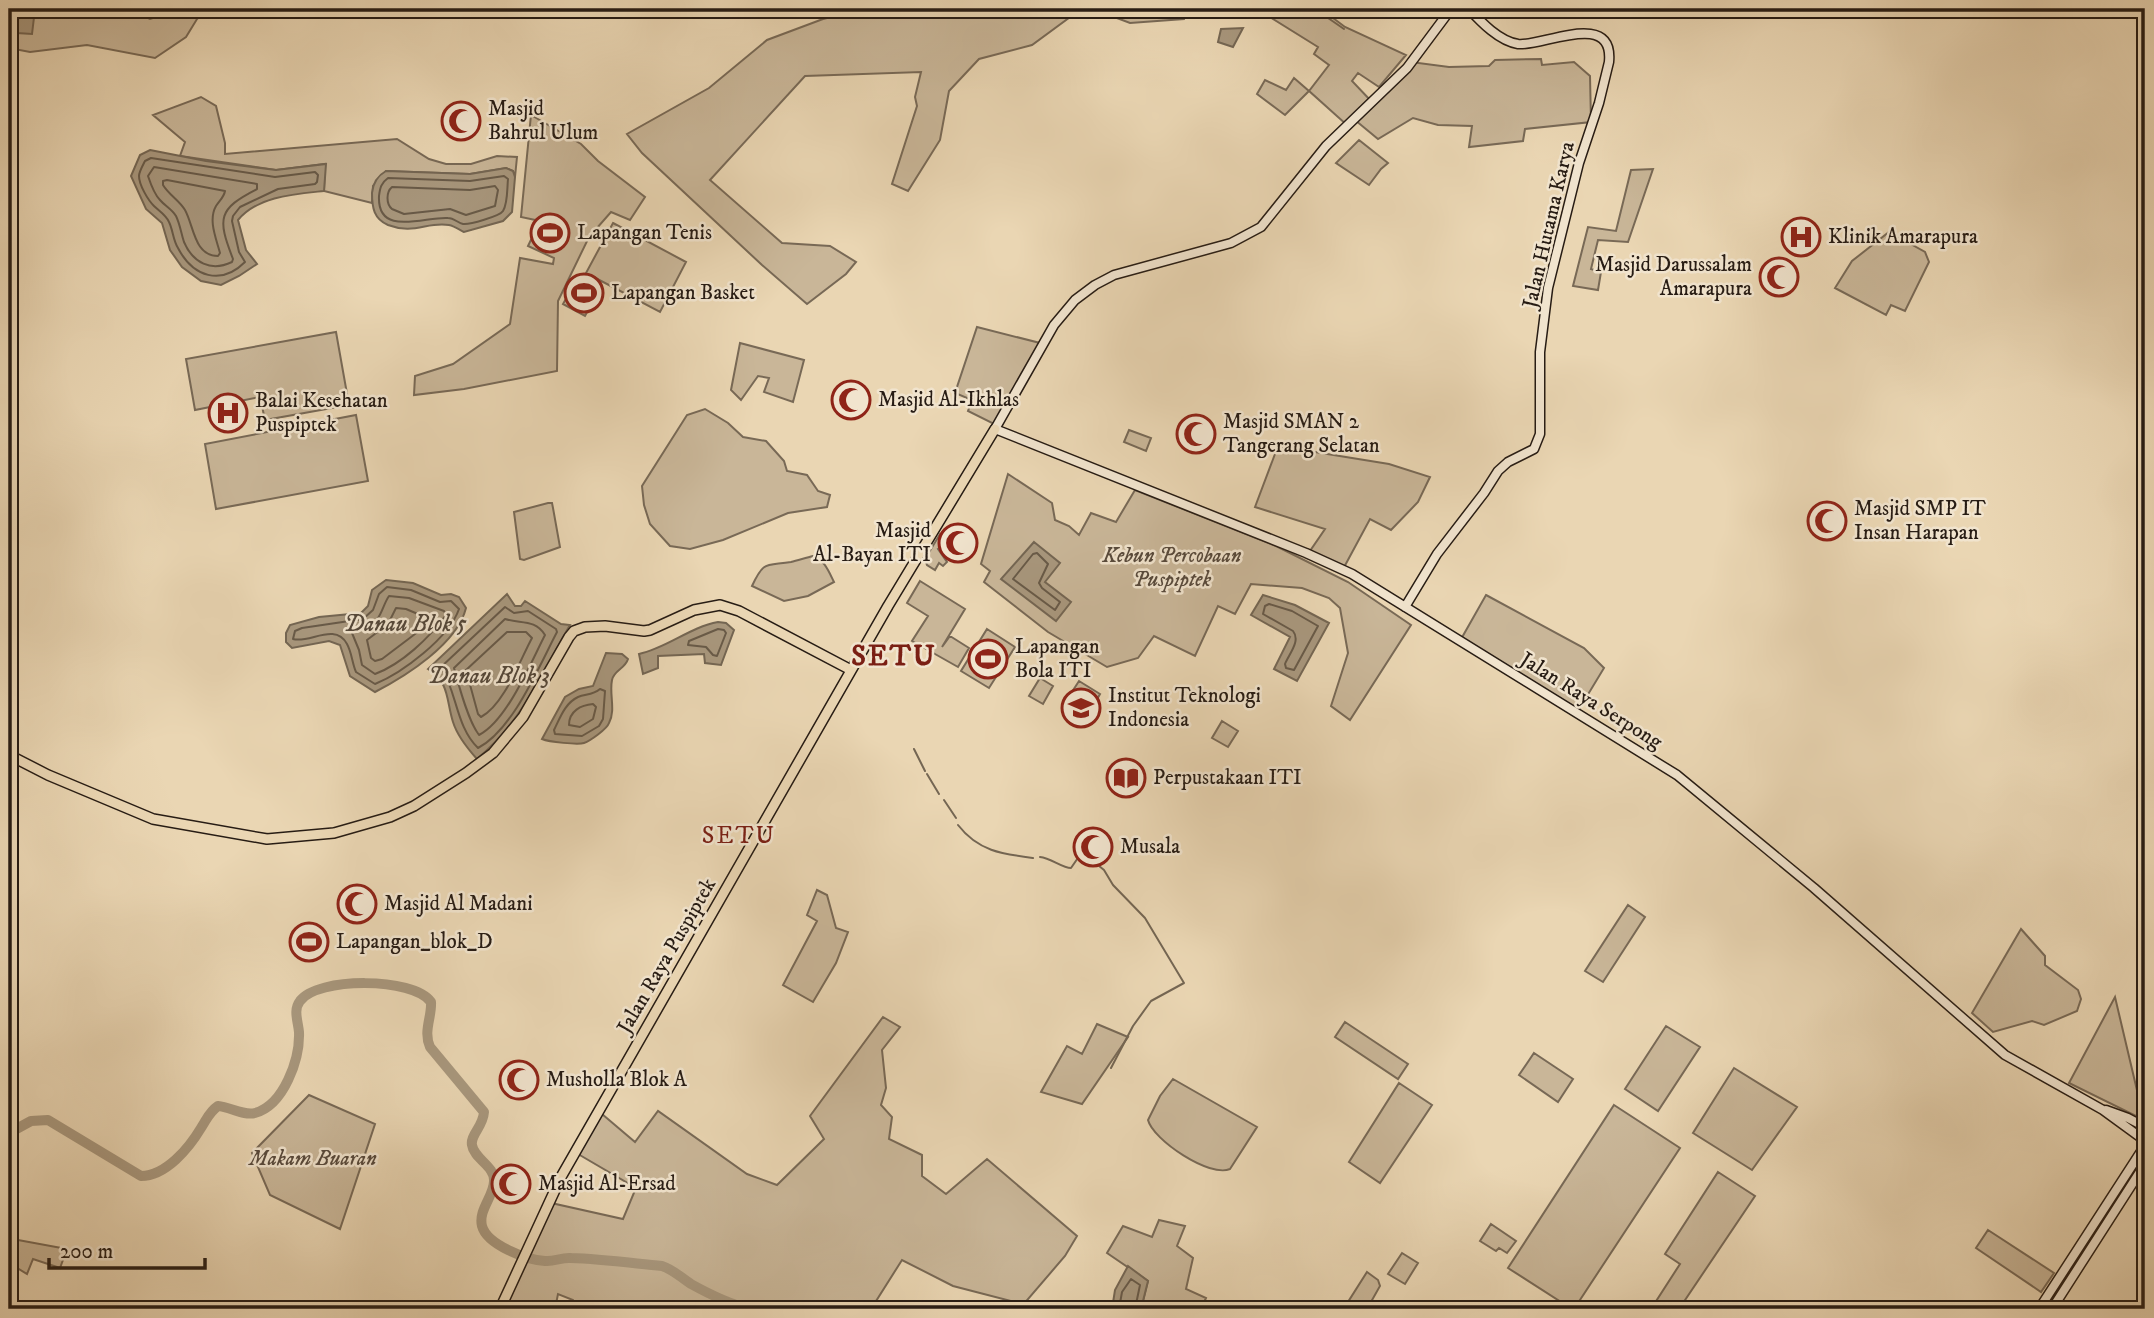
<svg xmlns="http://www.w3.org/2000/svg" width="2154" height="1318" font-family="'IM FELL DW Pica',serif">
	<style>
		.green { fill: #c9b698; stroke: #786956; stroke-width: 2 }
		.water { fill: #a8977d; stroke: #746653; stroke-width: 2 }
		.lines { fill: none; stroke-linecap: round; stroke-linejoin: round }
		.shore { stroke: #685a48; stroke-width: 2 }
		.stream { stroke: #746653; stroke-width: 2 }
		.river { stroke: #a8977d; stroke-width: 10 }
		.secondary-casing { stroke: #271c14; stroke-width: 11 }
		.primary-casing { stroke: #271c14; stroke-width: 12 }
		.secondary { stroke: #f1e4ce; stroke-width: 8 }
		.primary { stroke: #ead6b3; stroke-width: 9 }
		.labels { text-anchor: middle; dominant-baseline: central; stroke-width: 5; stroke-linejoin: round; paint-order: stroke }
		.poi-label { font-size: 21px; fill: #271c14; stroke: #f1e4ce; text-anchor: start }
		.street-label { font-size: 21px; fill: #271c14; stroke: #f1e4ce }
		.park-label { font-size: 21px; font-style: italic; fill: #584a3c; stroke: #f1e4ce }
		.water-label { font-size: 23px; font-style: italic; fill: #544739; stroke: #f1e4ce }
		.quarter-label { font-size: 24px; letter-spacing: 2px; fill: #7a1f14; stroke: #f1e4ce }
		.district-label { font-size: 28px; font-weight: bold; letter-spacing: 2px; fill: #7a1f14; stroke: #f1e4ce }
	</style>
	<rect width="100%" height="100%" fill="#ead6b3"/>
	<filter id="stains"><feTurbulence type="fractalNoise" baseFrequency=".00286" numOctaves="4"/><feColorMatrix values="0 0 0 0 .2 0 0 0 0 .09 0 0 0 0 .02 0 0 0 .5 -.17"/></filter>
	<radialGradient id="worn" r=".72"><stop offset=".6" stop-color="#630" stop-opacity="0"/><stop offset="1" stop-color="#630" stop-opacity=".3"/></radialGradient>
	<!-- green -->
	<path class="green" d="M9,9H103L135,12L150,19L166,14L170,9H207L197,19L186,37L155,58L87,45L30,52L9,48Z
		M1013,9H1081L1032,45L979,59L949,91L940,140L908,191L892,184L917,106L915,97L921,72L805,76L710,180L782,243L830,246L856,262L846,274L807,304L762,265L642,153L627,134L709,88L767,40L823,19L859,10L899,14L988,17L1008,13Z
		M1093,9H1187L1184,19L1130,23Z
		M1257,9H1321L1345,27L1406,55L1379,87L1358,73L1352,81L1372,102L1411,62L1449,67L1489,66L1495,60L1541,59L1542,65L1574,62L1590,76L1591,122L1525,129L1523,141L1469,147L1472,126L1438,125L1413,118L1378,139L1355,120L1348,126L1309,91L1285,115L1257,94L1265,80L1286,90L1294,78L1309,91L1329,65L1314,54L1318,47Z
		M201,97L216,106L225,143V154L397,139L429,159L446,164H471L497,156L517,157L515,177L513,171L506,168L470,174L386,171L373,186L372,203L324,191L325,164L276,170L180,156L185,142L153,115Z
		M531,115L581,144L598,161L645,197L630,220L611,212L589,237L558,301L557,371L464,389L414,395L415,376L453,364L510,324L520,258L553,264L554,258L528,246L540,221L521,217Z
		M1359,140L1388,163L1381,169L1369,185L1336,163Z
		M1653,169L1628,242L1598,240L1591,269L1601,272L1598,290L1573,286L1588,227L1616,231L1631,170Z
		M613,223L686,262L660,312L586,273Z
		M1889,232L1925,252L1929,262L1905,311L1891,305L1886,315L1835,288L1852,261Z
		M578,277L600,289L585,316L563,304Z
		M977,327L1040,343L998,426L968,411L972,400L955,393Z
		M336,332L349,405L265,420L260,397L195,410L186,359Z
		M740,343L804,360L793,402L764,392L769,378L758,376L741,400L731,390Z
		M705,409L728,423L743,437L766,441L784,461L787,471L807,475L818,491L830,495L827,507L788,513L723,540L690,549L670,546L650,524L644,505L642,486L687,415Z
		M356,415L368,481L216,509L205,444Z
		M1129,430L1151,438L1146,451L1124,442Z
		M1278,446L1389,464L1430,477L1418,502L1391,530L1370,519L1342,571L1310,551L1325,529L1255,507Z
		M1008,474L1052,503L1055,520L1069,526L1079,535L1091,513L1116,522L1135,490L1276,546L1348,582L1411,625L1350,720L1331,706L1348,653L1340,608L1329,598L1302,588L1251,584L1235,614L1218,606L1195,656L1154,636L1138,658L1107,667L1048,632L984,582L990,571L981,564Z
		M548,503H552L553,508L560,547L524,560L520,559L514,512Z
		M940,534L950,540L938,549L947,562L943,566L939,563L935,570L927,565L925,559Z
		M813,556C824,559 829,572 834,582L808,596L784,601L752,586C764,560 766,566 791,562C798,560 806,558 813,556Z
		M920,581L965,609L942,647L950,636L969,648L958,667L912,641L928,616L907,603Z
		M1486,595L1584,648L1604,668L1578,711L1460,641Z
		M987,629L1015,647L989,688L961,671Z
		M1040,678L1053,686L1043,704L1029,696Z
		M1079,681L1100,694L1092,708L1070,695Z
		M1222,721L1238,731L1228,747L1212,738Z
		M817,890L827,895L836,928L848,932L836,963L813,1002L783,985L817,921L807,915Z
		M1628,905L1645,917L1603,982L1585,971Z
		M2021,929L2045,956V965L2078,990L2081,999L2077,1011L2044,1025L2032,1021L1993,1032L1972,1013Z
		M2115,997L2144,1120L2069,1083Z
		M883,1017L900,1027L882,1050L886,1088L881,1105L892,1117L889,1139L922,1155V1176L946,1194L987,1159L1077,1236L1065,1256L1022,1306L1026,1309H1012L1011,1301L953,1286L902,1260L871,1309H577L573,1300L558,1294L555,1309H503L551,1203L623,1219L636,1188L578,1154L602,1114L635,1142L658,1111L747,1174L777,1185L824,1139L810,1116Z
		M1345,1022L1408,1064L1398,1079L1335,1037Z
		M1097,1024L1128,1037L1082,1104L1041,1092L1067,1046L1082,1054Z
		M1666,1026L1700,1047L1658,1111L1625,1089Z
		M1534,1053L1573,1079L1558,1102L1519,1075Z
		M1734,1068L1797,1107L1752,1170L1693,1133Z
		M1173,1079L1257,1127L1230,1169C1210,1178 1153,1140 1148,1120L1160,1096Z
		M1399,1083L1432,1105L1380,1183L1349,1162Z
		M309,1095L375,1124L340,1229L270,1195L252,1153Z
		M1614,1105L1680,1148L1574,1309H1572L1508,1268Z
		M1718,1172L1755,1196L1679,1309H1651L1680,1264L1665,1254Z
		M1159,1220L1185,1226L1177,1246L1193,1258L1186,1289L1206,1298L1201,1309H1141L1148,1281L1107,1253L1123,1226L1152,1237Z
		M1491,1224L1516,1241L1507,1253L1499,1248L1496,1251L1480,1241Z
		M1988,1230L2054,1273L2041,1292L1976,1248Z
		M18,1240L67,1249L60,1268L33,1259L27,1274L9,1263V1258Z
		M1402,1253L1418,1263L1405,1284L1388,1274Z
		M1367,1272L1378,1280L1380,1286L1367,1309H1361L1348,1302Z"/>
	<!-- water -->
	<path class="water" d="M19,9H35L32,34L17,33Z
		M1243,28L1233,47L1218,42L1221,29Z
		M150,150L206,161L276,170L326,164L324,191C295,194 258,196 238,220L246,250L257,264L239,276L221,285L201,281L182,267L170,250L162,223L146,209L131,176L140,155Z
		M506,168L513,171L515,177L512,212L503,221L464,232C460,230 454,226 449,225C428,221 414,235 388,225C374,219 372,208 372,193C373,183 377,176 386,171L470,174Z
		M1034,542L1060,563L1045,582L1071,602L1056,621L1001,579Z
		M386,580L413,583L441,595L451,594L459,597L466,608C457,644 406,676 375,692L350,676L340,645L329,641L292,648L286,642V633L290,625L319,617L361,613L368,606L372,590Z
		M507,594L515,606H521L525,601L561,624L570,625C540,676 524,719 477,759C468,749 457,735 453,722C446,700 450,683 428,669Z
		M1263,595L1295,605L1329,623L1297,681L1274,669L1290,637L1251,615Z
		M718,622L726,623L734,630L721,665L705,663L704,654L658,656V668L643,674L639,654C667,648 690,627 718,622Z
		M606,653L622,654L628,659C625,669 614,670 612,680C609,694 616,710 609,723C607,729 590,741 584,743C578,745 549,742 542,739L565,697L579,689L593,686Z
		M1128,1266L1148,1281L1141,1309H1112L1115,1290Z"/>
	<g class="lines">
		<!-- shore -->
		<path class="shore" d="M151,158L275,177L315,172L318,175L317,182L315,184L278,189L240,207L233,216L232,221L239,252L245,262C221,286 193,277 178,248C173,240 173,230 169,222C166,215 159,211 154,206C148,200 139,185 139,176C139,172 143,165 145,161Z
			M154,167L257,184V189C218,209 217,218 233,259L232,262C211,272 193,263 184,242C181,233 180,224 176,216C172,209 165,206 160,200C154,194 151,185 148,176Z
			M504,176L508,179C507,188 508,203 503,211C500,216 469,225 463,224C458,223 454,218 448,218C426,216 377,238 379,196C380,188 381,183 388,178L470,181Z
			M167,180L225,191C224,197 220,200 216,206C208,220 216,238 220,253L218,256C194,256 194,226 185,210C179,200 169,195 163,185V181Z
			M495,186L498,190L495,206L466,215L450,209L404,214L392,209C386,204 386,192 392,187L470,190Z
			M1037,553L1048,564L1039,583L1042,588L1060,602L1055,610L1013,579L1033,554Z
			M387,587L411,590L440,602L451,601L459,609C449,638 402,673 375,684L356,672C352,663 352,653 347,644C335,622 309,644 293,639L295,631L302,628L363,619L373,610L379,594Z
			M389,596L409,598L444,611L446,615C429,638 402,664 375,674L362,665L359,650L352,633C357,629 363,630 369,626C382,619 382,606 389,596Z
			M1269,604L1292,611L1318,626L1294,670L1286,668L1285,664C1289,654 1301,641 1293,631L1263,614L1265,606Z
			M505,607L514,613L528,611L556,629L557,632C539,666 513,730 478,748C456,727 457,692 441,667Z
			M396,608L406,609L425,617L427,622L419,631L382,659L375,661L371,658L367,640L388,624Z
			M505,619C521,624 535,619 545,635C531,662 507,721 479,735C468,721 459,686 454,668Z
			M718,629L724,630L726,633L717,656L713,655L706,647L688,645L689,641Z
			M507,632H526L532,638C520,660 504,705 481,717L478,714L466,670Z
			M600,689L605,691L603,719L599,726L582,736L555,734L554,730C560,718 565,703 578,697C586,694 593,695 600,689Z
			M593,704L596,707L593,719L580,727L569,725C569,711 581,705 593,704Z
			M1119,1309L1122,1292L1131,1279L1140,1285L1135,1309"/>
		<!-- stream -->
		<path class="stream" d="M1315,9L1344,29
			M914,749L925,771
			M927,774L939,794
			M944,800L956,818
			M958,825C978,851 1002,854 1033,858
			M1040,857C1051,858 1062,868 1071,868L1082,852L1104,870L1113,885L1145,918L1184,983L1151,1001L1133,1026L1111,1068"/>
		<!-- river -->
		<path class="river" d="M9,1133L31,1121L48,1120L141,1176C166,1176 189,1148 201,1128C207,1119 209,1112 218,1106C230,1107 244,1116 255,1113C284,1105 300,1059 299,1032C298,1021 293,1010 300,1001C317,977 413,977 431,1002C432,1017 423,1031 430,1047L484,1112C483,1127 470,1135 472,1145C474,1159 495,1166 494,1181C494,1196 478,1210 482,1226C487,1245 527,1260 545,1261C554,1262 562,1257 571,1258C601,1259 631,1263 662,1266C674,1270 680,1277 691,1284C709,1294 729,1304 750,1309
			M813,1309H825"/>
		<defs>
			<path id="secondary" d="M1451,9L1407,68L1326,146L1261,227L1231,243L1114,275L1095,285L1075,300L1054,325L995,429L1306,553L1352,574L1677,775L1814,888L2005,1055L2103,1110L2140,1137
				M1405,607L1437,554L1484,493L1498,471L1508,462L1534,449L1540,434V352L1548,288L1579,163L1599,103L1609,62C1614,9 1541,47 1518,44C1499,41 1481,22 1469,9
				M2106,1110L2128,1118L2145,1127
				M2039,1309L2142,1150
				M2052,1309L2145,1164"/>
			<path id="primary" d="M9,755L48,775L153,819L267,839L334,833L390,817L414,806L466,773L493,753L523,717L569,637L574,631L585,627L605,626L644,631L650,630L694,610L720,605L739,611L851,670
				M500,1309L561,1177L888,606L995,429"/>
		</defs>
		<!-- secondary casing -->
		<use href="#secondary" class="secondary-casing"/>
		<!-- primary casing -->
		<use href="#primary" class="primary-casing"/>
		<!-- secondary -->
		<use href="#secondary" class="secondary"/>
		<!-- primary -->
		<use href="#primary" class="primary"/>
	</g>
	<!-- icons -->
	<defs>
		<symbol id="mosque-ring" viewBox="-11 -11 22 22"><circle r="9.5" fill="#f1e4ce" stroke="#8f2418" stroke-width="1.5"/><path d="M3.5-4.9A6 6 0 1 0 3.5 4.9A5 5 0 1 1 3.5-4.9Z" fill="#8f2418"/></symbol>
		<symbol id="stadium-ring" viewBox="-11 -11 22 22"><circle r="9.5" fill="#f1e4ce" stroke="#8f2418" stroke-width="1.5"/><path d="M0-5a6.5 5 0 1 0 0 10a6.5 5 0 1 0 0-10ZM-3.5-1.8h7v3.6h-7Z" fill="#8f2418"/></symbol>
		<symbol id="hospital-ring" viewBox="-11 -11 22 22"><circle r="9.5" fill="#f1e4ce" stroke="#8f2418" stroke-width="1.5"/><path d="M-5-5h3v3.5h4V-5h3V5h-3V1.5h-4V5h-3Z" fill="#8f2418"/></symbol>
		<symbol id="university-ring" viewBox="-11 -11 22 22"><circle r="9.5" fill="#f1e4ce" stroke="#8f2418" stroke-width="1.5"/><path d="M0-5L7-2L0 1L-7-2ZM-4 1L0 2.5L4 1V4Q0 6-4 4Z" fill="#8f2418"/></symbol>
		<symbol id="library-ring" viewBox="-11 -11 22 22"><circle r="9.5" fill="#f1e4ce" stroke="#8f2418" stroke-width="1.5"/><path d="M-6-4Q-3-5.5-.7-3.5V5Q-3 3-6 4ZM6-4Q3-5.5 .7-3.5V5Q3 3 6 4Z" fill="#8f2418"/></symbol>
	</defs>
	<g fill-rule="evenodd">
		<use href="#mosque-ring" x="439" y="99" width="44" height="44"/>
		<use href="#stadium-ring" x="528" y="211" width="44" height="44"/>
		<use href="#hospital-ring" x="1779" y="215" width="44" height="44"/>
		<use href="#mosque-ring" x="1757" y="255" width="44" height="44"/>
		<use href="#stadium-ring" x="562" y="271" width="44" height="44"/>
		<use href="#mosque-ring" x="829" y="378" width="44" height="44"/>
		<use href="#hospital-ring" x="206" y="391" width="44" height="44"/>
		<use href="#mosque-ring" x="1174" y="412" width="44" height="44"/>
		<use href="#mosque-ring" x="1805" y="499" width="44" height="44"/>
		<use href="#mosque-ring" x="936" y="521" width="44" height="44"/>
		<use href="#stadium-ring" x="966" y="637" width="44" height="44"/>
		<use href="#university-ring" x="1059" y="686" width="44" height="44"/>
		<use href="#library-ring" x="1104" y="756" width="44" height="44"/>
		<use href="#mosque-ring" x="1071" y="825" width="44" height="44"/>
		<use href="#mosque-ring" x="335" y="882" width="44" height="44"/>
		<use href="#stadium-ring" x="287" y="920" width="44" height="44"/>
		<use href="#mosque-ring" x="497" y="1058" width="44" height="44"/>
		<use href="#mosque-ring" x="489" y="1162" width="44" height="44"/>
	</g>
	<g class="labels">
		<!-- poi labels -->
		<g class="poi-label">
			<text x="488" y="109">Masjid<tspan x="488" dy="24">Bahrul Ulum</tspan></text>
			<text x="577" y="233">Lapangan Tenis</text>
			<text x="1828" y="237">Klinik Amarapura</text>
			<text x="1752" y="265" text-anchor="end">Masjid Darussalam<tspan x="1752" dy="24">Amarapura</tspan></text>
			<text x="611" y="293">Lapangan Basket</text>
			<text x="878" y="400">Masjid Al-Ikhlas</text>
			<text x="255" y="401">Balai Kesehatan<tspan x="255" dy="24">Puspiptek</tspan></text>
			<text x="1223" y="422">Masjid SMAN 2<tspan x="1223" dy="24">Tangerang Selatan</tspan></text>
			<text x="1854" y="509">Masjid SMP IT<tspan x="1854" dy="24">Insan Harapan</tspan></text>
			<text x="931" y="531" text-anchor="end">Masjid<tspan x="931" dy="24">Al-Bayan ITI</tspan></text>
			<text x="1015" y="647">Lapangan<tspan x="1015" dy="24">Bola ITI</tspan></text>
			<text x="1108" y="696">Institut Teknologi<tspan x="1108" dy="24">Indonesia</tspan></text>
			<text x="1153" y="778">Perpustakaan ITI</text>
			<text x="1120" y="847">Musala</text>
			<text x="384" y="904">Masjid Al Madani</text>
			<text x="336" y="942">Lapangan_blok_D</text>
			<text x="546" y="1080">Musholla Blok A</text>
			<text x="538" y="1184">Masjid Al-Ersad</text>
		</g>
		<!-- street labels -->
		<g class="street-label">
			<text transform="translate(1549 225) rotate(-77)">Jalan Hutama Karya</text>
			<text transform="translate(1591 701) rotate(32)">Jalan Raya Serpong</text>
			<text transform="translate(667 956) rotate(-60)">Jalan Raya Puspiptek</text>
		</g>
		<!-- park labels -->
		<g class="park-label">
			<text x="1172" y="556">Kebun Percobaan<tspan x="1172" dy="24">Puspiptek</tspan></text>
			<text x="313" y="1159">Makam Buaran</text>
		</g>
		<!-- water labels -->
		<g class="water-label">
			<text x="405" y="624">Danau Blok 5</text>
			<text x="489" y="676">Danau Blok 3</text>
		</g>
		<!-- quarter labels -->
		<g class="quarter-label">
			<text x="739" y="836">SETU</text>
		</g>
		<!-- district labels -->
		<g class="district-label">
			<text x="894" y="656">SETU</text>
		</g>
	</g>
	<!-- margin -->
	<rect width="2154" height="1318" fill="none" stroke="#ead6b3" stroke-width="35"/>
	<rect x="10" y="10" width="2133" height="1297" fill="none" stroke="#271c14" stroke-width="3.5"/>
	<rect x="18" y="18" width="2119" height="1283" fill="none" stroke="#271c14" stroke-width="2"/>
	<!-- scale -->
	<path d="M49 1258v10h156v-10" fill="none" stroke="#271c14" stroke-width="3.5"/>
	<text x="60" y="1258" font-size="21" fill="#271c14" stroke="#f1e4ce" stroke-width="5" paint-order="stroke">200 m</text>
	<rect width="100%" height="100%" filter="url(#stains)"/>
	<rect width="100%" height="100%" fill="url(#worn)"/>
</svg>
